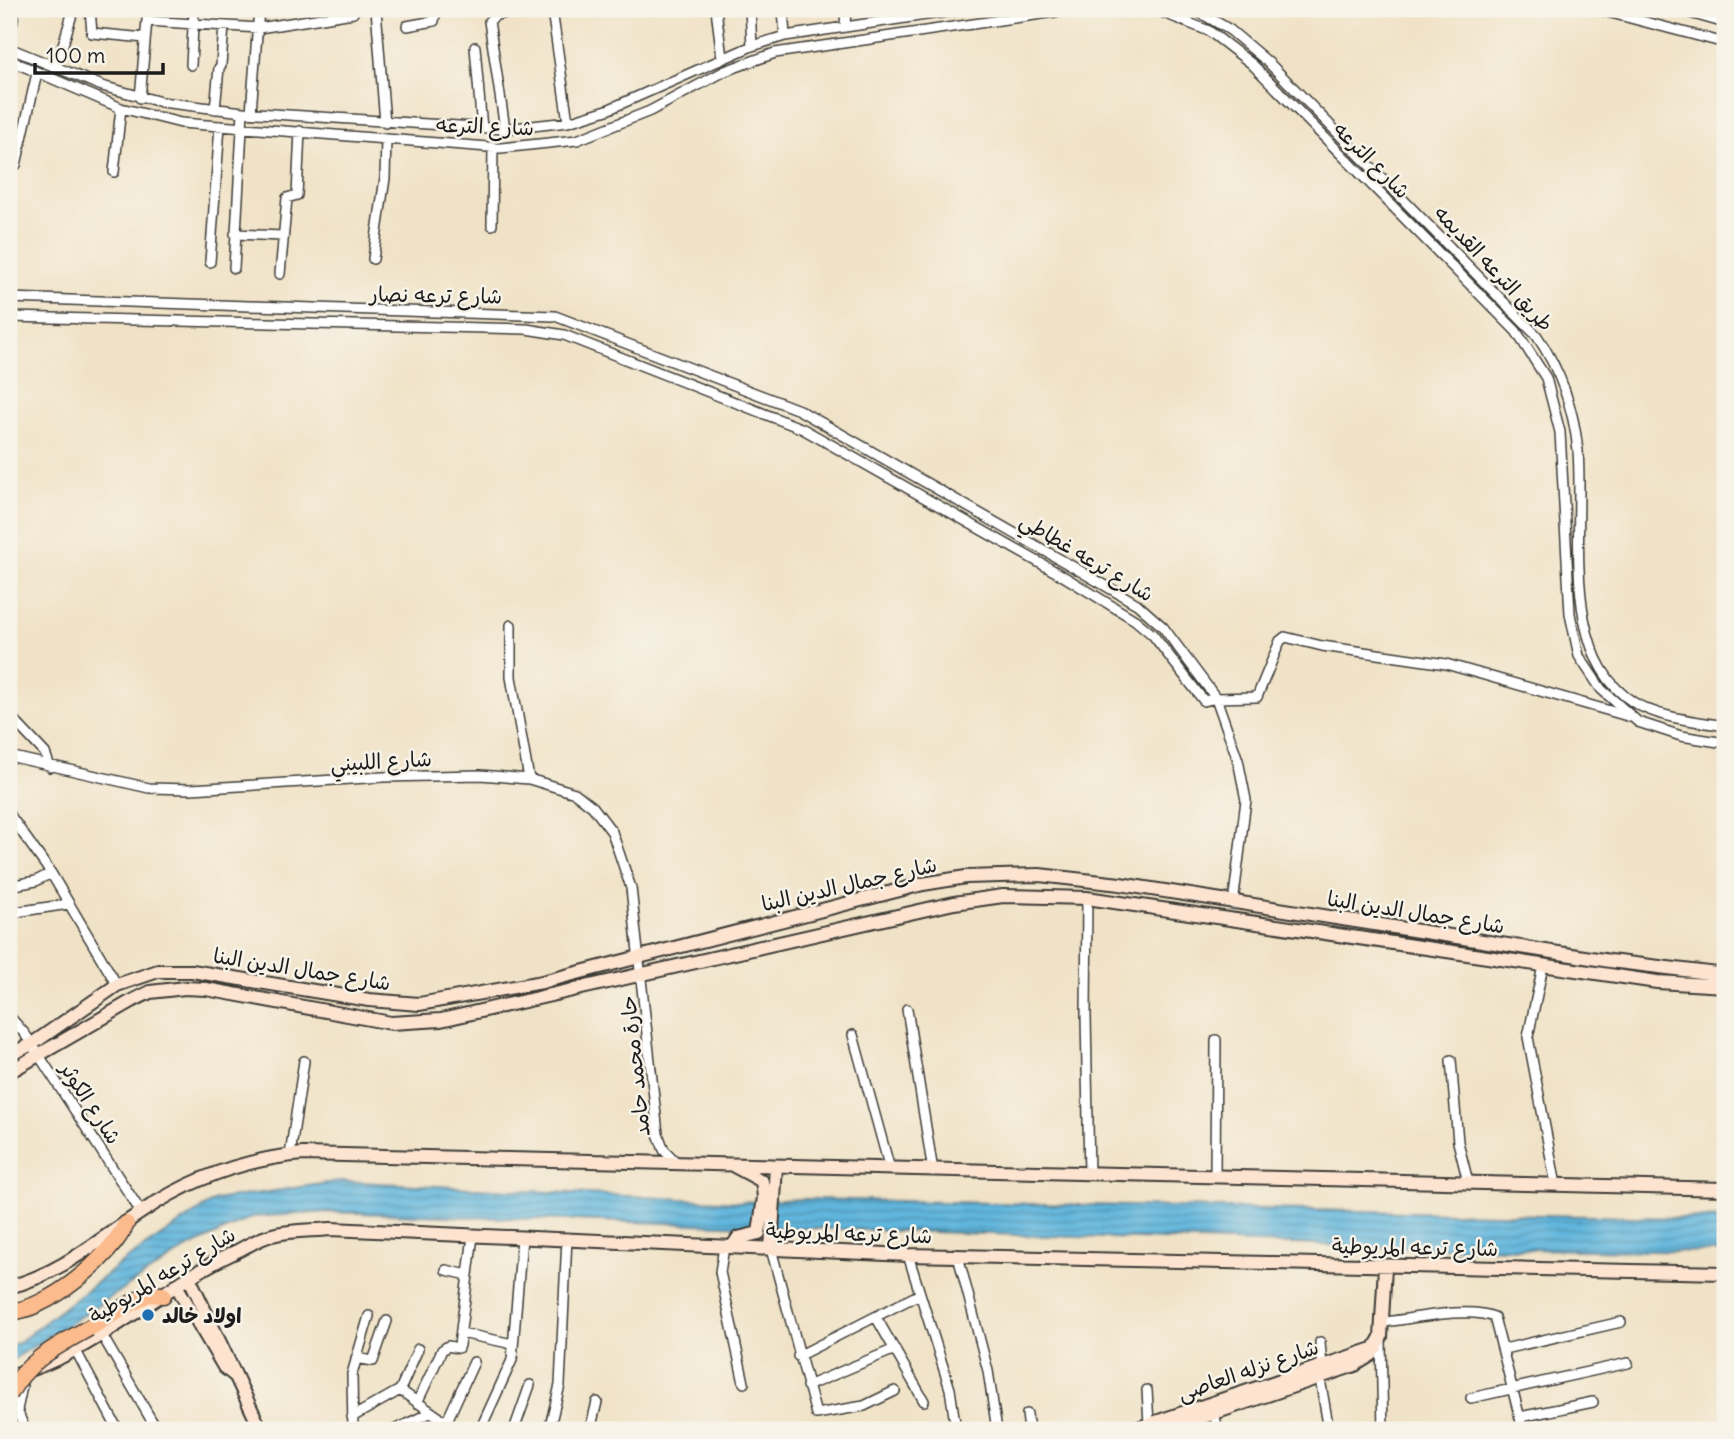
<svg xmlns="http://www.w3.org/2000/svg" width="1734" height="1439" font-family="Delius,'Playpen Sans Arabic',sans-serif">
	<style>
		.water { fill: url(#water-rules); stroke: #3e697c; stroke-width: 2 }
		.lines { fill: none; stroke-linecap: round; stroke-linejoin: round }
		.street-casing { stroke: #3c3a36; stroke-width: 12 }
		.secondary-casing { stroke: #3c3a36; stroke-width: 16 }
		.highway-casing { stroke: #3c3a36; stroke-width: 19 }
		.street { stroke: #fff; stroke-width: 9 }
		.secondary { stroke: #fde4d1; stroke-width: 12 }
		.highway { stroke: #fbbb8c; stroke-width: 16 }
		.highway-bridge-casing { stroke: #3c3a36; stroke-width: 19; stroke-linecap: butt }
		.highway-bridge { stroke: #fbbb8c; stroke-width: 16 }
		.poi-dot { fill: #1f6fb2; stroke: #f7f3e8; stroke-width: 2.5 }
		.labels { text-anchor: middle; dominant-baseline: central; stroke-width: 5; stroke-linejoin: round; paint-order: stroke }
		.street-label { font-size: 21px; fill: #1c1c1c; stroke: #f7f3e8 }
		.poi-label { font-size: 21px; font-weight: bold; fill: #1c1c1c; stroke: #f7f3e8; text-anchor: start }
	</style>
	<defs>
		<pattern id="water-rules" width="6" height="5" patternUnits="userSpaceOnUse" patternTransform="scale(1.75)"><rect width="6" height="5" fill="#61b6dd"/><path d="M0 2.5h6" fill="none" stroke="#4f93b2"/></pattern>
	</defs>
	<rect width="100%" height="100%" fill="#f7f3e8"/>
	<filter id="ink" filterUnits="userSpaceOnUse"><feTurbulence type="fractalNoise" baseFrequency=".0143" numOctaves="2"/><feDisplacementMap in="SourceGraphic" scale="14" xChannelSelector="R" yChannelSelector="G"/><feConvolveMatrix kernelMatrix="1 2 1 2 8 2 1 2 1" color-interpolation-filters="sRGB"/></filter>
	<filter id="wash" filterUnits="userSpaceOnUse"><feTurbulence type="fractalNoise" baseFrequency=".00686" numOctaves="4" result="noise"/><feDisplacementMap in="SourceGraphic" scale="28" xChannelSelector="R" yChannelSelector="G"/><feGaussianBlur stdDeviation="1.57" result="paint"/><feColorMatrix in="noise" values="0 0 0 0 0 0 0 0 0 0 0 0 0 0 0 0 0 1.4 0 .05"/><feComposite in="paint" operator="in"/></filter>
	<g filter="url(#wash)">
		<rect width="100%" height="100%" fill="#f0e2c6"/>
		<!-- water -->
		<path class="water" d="M341,1181L739,1202L806,1199L1725,1219V1252L1385,1247L328,1212L252,1217L186,1249L9,1362V1346L18,1343L120,1264L215,1200Z"/>
	</g>
	<g filter="url(#ink)">
		<g class="lines">
			<defs>
				<path id="street" d="M90,9L92,33L145,38
					M376,9L385,123
					M497,9L495,16L489,21L505,129
					M716,9L722,58
					M750,9L752,46
					M783,9L785,36
					M1154,9L1209,31L1252,64L1516,331L1546,378L1560,432L1570,614L1579,656L1601,689L1638,722L1681,736L1725,743
					M1194,9L1230,30L1269,63L1537,336C1560,370 1574,410 1578,451C1584,525 1559,655 1633,702C1658,718 1696,721 1725,726
					M1596,9L1725,43
					M1676,9L1725,23
					M496,15L526,9
					M553,17L568,122
					M147,21L259,28L353,13
					M845,25L846,9
					M407,26L434,21L436,9
					M9,39L15,9
					M475,47L482,129
					M9,48L102,86L161,102L243,112L505,129L568,122L607,110L752,46L785,36L966,9
					M9,60L121,108L181,123L501,148L577,140L650,111L725,71L775,53L1076,9
					M191,65L194,9
					M221,65L224,26
					M56,68L73,11
					M9,74L12,62
					M140,98L148,9
					M215,109L219,68
					M251,112L259,9
					M16,165L37,73
					M114,172L121,108
					M492,225L493,147
					M235,234L283,236
					M373,259L385,178L386,139
					M210,262L220,126
					M234,268L243,112
					M280,274L287,198L297,195L300,131
					M9,298L555,316L799,410L1075,568L1137,604L1163,627L1216,698L1238,760L1246,800L1233,904
					M9,317L526,329L564,335L803,429L1063,576L1135,620L1153,635L1204,701L1216,698L1257,697L1280,641L1285,637L1322,646L1446,664L1631,717
					M511,625V677L529,779
					M9,715L45,753L50,767
					M9,756L149,788L191,789L383,777L480,775L529,779L575,793L593,807L612,832L631,888L658,1134L664,1150L678,1164
					M9,814L51,873L117,985
					M9,886L36,881L51,873
					M1087,898L1086,1015L1089,1175
					M9,913L69,904
					M1543,966L1528,1037L1556,1185
					M907,1009L933,1171
					M9,1016L25,1034L141,1212
					M853,1035L890,1169
					M1451,1060L1458,1142L1468,1182
					M290,1155L304,1061
					M1215,1176L1216,1040
					M724,1247L720,1272L744,1383
					M771,1249L816,1414L864,1406L895,1391
					M908,1255L950,1389L956,1430
					M958,1256L988,1371L997,1430
					M446,1270L468,1275
					M876,1317L924,1401
					M1384,1322C1412,1319 1469,1306 1494,1317L1523,1430
					M461,1333L513,1344
					M102,1335L157,1430
					M1381,1341L1383,1430
					M1320,1342L1322,1366
					M75,1349L118,1430
					M1504,1349L1621,1322
					M798,1356L920,1294
					M356,1358L373,1361L387,1321
					M1320,1379L1329,1430
					M22,1386L17,1410L25,1430
					M807,1386L895,1349
					M400,1390L457,1430
					M1147,1390L1149,1424
					M1471,1398L1628,1363
					M417,1403L442,1350L448,1346L458,1348L459,1345L473,1236
					M1027,1414L1029,1430
					M1215,1414L1217,1430
					M352,1417L400,1390L418,1349
					M1520,1417L1593,1402
					M446,1423L474,1362
					M353,1430L352,1374L369,1316
					M394,1430L430,1413
					M480,1430L512,1360L522,1237
					M514,1430L530,1385
					M549,1430L560,1385L567,1238
					M590,1430L597,1402"/>
				<path id="secondary" d="M9,1055L32,1044L117,985L158,971H192L369,1000L419,1004L542,982L923,884L966,877L1039,875L1120,884L1610,961L1725,975
					M9,1072L132,1001L150,992L185,988L206,989L391,1023L441,1020L954,903L1003,896L1087,898L1657,982L1725,986
					M732,1247L738,1238L759,1233L764,1197L762,1181L734,1166
					M771,1249L776,1166
					M189,1277L261,1430
					M176,1285L224,1367L234,1375
					M9,1287C62,1273 98,1240 143,1211C191,1179 245,1159 303,1154L1725,1189
					M9,1376C93,1355 157,1289 233,1253C246,1247 259,1238 272,1235C291,1230 312,1231 331,1229L908,1255L1725,1273
					M1132,1430L1376,1348
					M1165,1430L1355,1365L1371,1355L1381,1337L1385,1267"/>
				<path id="highway" d="M9,1312C49,1309 109,1259 126,1224
					M89,1328L148,1294L163,1295
					M9,1429V1430"/>
			</defs>
			<!-- street casing -->
			<use href="#street" class="street-casing"/>
			<!-- secondary casing -->
			<use href="#secondary" class="secondary-casing"/>
			<!-- highway casing -->
			<use href="#highway" class="highway-casing"/>
			<!-- street -->
			<use href="#street" class="street"/>
			<!-- secondary -->
			<use href="#secondary" class="secondary"/>
			<!-- highway -->
			<use href="#highway" class="highway"/>
			<defs>
				<path id="highway-bridge" d="M9,1395C26,1361 57,1346 89,1328"/>
			</defs>
			<!-- highway-bridge casing -->
			<use href="#highway-bridge" class="highway-bridge-casing"/>
			<!-- highway-bridge -->
			<use href="#highway-bridge" class="highway-bridge"/>
		</g>
	</g>
	<!-- markers -->
	<circle class="poi-dot" cx="148" cy="1315" r="7"/>
	<g class="labels">
		<!-- street labels -->
		<g class="street-label">
			<text transform="translate(485 126) rotate(2)">شارع الترعه</text>
			<text transform="translate(1372 160) rotate(45)">شارع الترعه</text>
			<text transform="translate(1494 268) rotate(47)">طريق الترعه القديمه</text>
			<text transform="translate(436 295) rotate(1)">شارع ترعه نصار</text>
			<text transform="translate(1087 557) rotate(31)">شارع ترعه غطاطي</text>
			<text transform="translate(381 761) rotate(-3)">شارع اللبيني</text>
			<text transform="translate(849 884) rotate(-13)">شارع جمال الدين البنا</text>
			<text transform="translate(1416 912) rotate(9)">شارع جمال الدين البنا</text>
			<text transform="translate(302 969) rotate(9)">شارع جمال الدين البنا</text>
			<text transform="translate(635 1066) rotate(-96)">حارة محمد حامد</text>
			<text transform="translate(91 1103) rotate(57)">شارع الكوثر</text>
			<text transform="translate(849 1233) rotate(2)">شارع ترعه المريوطية</text>
			<text transform="translate(1415 1247) rotate(1)">شارع ترعه المريوطية</text>
			<text transform="translate(162 1275) rotate(-31)">شارع ترعه المريوطية</text>
			<text transform="translate(1248 1370) rotate(-19)">شارع نزله العاصى</text>
		</g>
		<!-- poi labels -->
		<g class="poi-label">
			<text x="162" y="1315">اولاد خالد</text>
		</g>
	</g>
	<!-- margin -->
	<rect width="1734" height="1439" fill="none" stroke="#f7f3e8" stroke-width="35"/>
	<!-- scale -->
	<path d="M35 63v10h128v-10" fill="none" stroke="#1c1c1c" stroke-width="3.5"/>
	<text x="46" y="63" font-size="21" fill="#1c1c1c" stroke="#f7f3e8" stroke-width="5" paint-order="stroke">100 m</text>
</svg>
